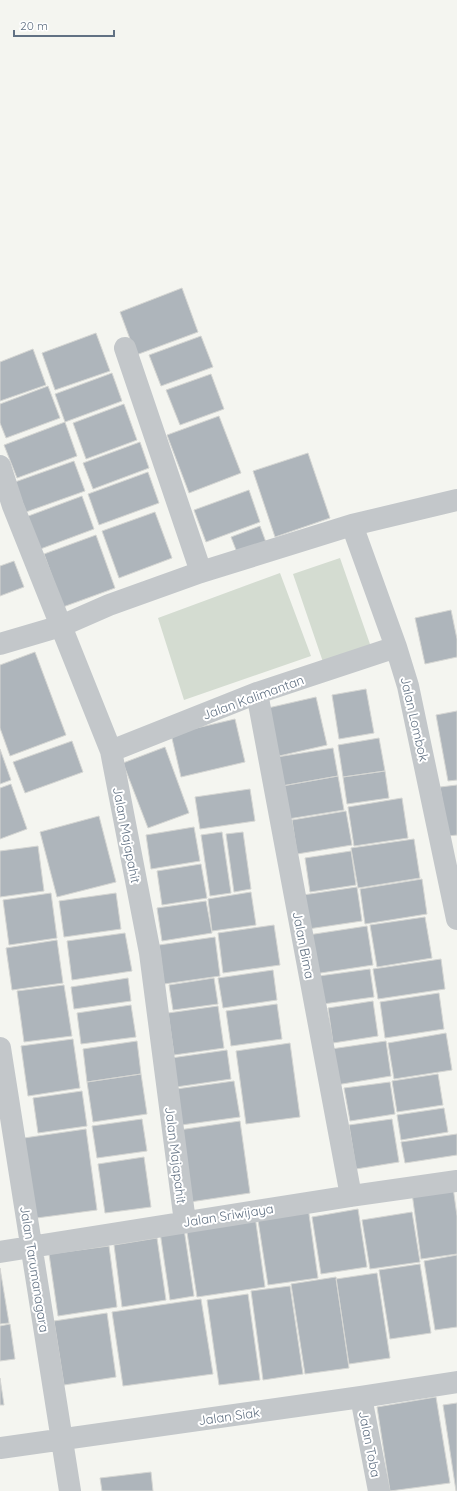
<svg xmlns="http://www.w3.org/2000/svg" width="457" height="1491" font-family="Quicksand,sans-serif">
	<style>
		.green { fill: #d4dcd1 }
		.building { fill: #aeb5bb; stroke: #d5d6d3 }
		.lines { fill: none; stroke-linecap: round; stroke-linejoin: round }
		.minor { stroke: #c3c7ca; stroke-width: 22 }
		.labels { text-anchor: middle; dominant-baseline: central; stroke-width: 4; stroke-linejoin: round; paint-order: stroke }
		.street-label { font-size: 13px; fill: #617183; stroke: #fff }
	</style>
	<rect width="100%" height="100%" fill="#f4f5f0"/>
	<!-- green -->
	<path class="green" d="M340,558L371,647L323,662L293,574Z
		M280,573L311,656L184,700L158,618Z"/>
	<!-- building -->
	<path class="building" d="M182,288L198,332L136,355L120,312Z
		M96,333L110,371L55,390L42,353Z
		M201,336L213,367L161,386L149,355Z
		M33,349L46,385L0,401V362Z
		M112,373L122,401L65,422L55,394Z
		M211,374L224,409L180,425L166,390Z
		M48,386L60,418L6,438L0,423V404Z
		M124,404L137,440L86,459L73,423Z
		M219,416L241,473L189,493L167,435Z
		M65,422L77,456L17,478L4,445Z
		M140,442L149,468L93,489L83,463Z
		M308,453L330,518L275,537L253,471Z
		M74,461L85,491L26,512L15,482Z
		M148,472L159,503L99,525L88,494Z
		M249,490L260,522L206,542L194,510Z
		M82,496L94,529L35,551L23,518Z
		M155,512L172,558L119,578L102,531Z
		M260,526L267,545L238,555L231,537Z
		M96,535L115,588L63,607L44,554Z
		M14,561L24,587L0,596V566Z
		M451,610L457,639V657L425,664L415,618Z
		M35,652L66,735L10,756L0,728V665Z
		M366,689L374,733L339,739L332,695Z
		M316,697L327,745L279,756L268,708Z
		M457,711V780L448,781L436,715Z
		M235,719L245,762L181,777L171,734Z
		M379,738L385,771L343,777L338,745Z
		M72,741L83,772L25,793L13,762Z
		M165,747L189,813L148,828L123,763Z
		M333,748L338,776L282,786L277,757Z
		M0,749L11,780L0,784Z
		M385,771L389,798L347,804L343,777Z
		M338,776L344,810L288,819L282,786Z
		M11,784L27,829L0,839V788Z
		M457,785V835L448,836L440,787Z
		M250,789L255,821L200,829L195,797Z
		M402,798L408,838L354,846L348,807Z
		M346,811L352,845L297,854L292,820Z
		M99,816L116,882L57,897L40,832Z
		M194,827L200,861L151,869L146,835Z
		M222,832L231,893L210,896L201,835Z
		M243,832L251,889L234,892L226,834Z
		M414,839L420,878L358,888L351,848Z
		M38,846L44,891L0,897V851Z
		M351,851L356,885L310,892L305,858Z
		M201,864L207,898L162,905L157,871Z
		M422,879L427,914L365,924L360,889Z
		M357,887L362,921L308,929L303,895Z
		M251,892L256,925L212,931L208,899Z
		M51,893L57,938L9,945L3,900Z
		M116,893L121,929L64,937L59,901Z
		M206,901L212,933L162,941L157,908Z
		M425,917L432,958L377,967L370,925Z
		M274,925L280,965L223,973L218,933Z
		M367,926L373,965L314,974L308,935Z
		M125,933L132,971L72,980L67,941Z
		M215,937L220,976L164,984L159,945Z
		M57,940L63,983L12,990L6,948Z
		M441,959L445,989L378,999L373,969Z
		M370,969L374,997L323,1004L319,976Z
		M273,970L277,1000L223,1008L218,978Z
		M128,978L131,1001L74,1009L71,987Z
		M214,978L218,1004L173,1010L169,985Z
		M64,985L72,1036L24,1042L17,991Z
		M439,993L444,1029L385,1038L380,1002Z
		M373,1001L378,1036L333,1043L328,1008Z
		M277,1004L282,1039L231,1046L226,1011Z
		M131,1005L136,1037L81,1044L77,1013Z
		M218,1006L224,1048L174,1055L168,1013Z
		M446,1033L452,1070L394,1079L388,1043Z
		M73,1039L80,1088L28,1096L21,1046Z
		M137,1041L141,1074L87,1082L83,1049Z
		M386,1041L391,1076L336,1085L331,1049Z
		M290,1043L300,1117L246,1124L236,1051Z
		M227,1050L231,1079L176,1087L171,1058Z
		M141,1074L147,1114L93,1122L87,1082Z
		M438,1074L443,1105L397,1112L392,1081Z
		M234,1081L240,1117L174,1126L169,1090Z
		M390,1082L395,1114L350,1121L344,1088Z
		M82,1091L87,1126L38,1133L33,1098Z
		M444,1108L448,1132L401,1140L397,1115Z
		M142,1119L147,1151L97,1158L92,1126Z
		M392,1119L399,1162L356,1169L349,1125Z
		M240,1121L250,1193L190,1202L179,1130Z
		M86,1129L97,1210L29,1219L17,1139Z
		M457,1134V1155L405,1163L401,1142Z
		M144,1157L151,1207L105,1213L98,1164Z
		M453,1187L457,1216V1254L421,1259L412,1193Z
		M308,1207L318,1278L268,1285L257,1214Z
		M358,1209L367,1267L321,1274L312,1217Z
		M412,1212L420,1262L370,1269L362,1220Z
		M255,1216L265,1287L197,1297L186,1226Z
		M184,1229L194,1296L170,1300L160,1232Z
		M157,1238L166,1300L122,1307L114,1245Z
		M109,1246L117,1307L58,1316L49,1254Z
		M457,1255V1327L435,1330L424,1261Z
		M420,1264L431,1333L390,1339L379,1270Z
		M0,1268L9,1323L0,1324Z
		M377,1273L390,1358L349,1364L336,1279Z
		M336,1277L349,1368L305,1374L291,1284Z
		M290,1286L303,1374L263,1380L251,1291Z
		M248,1294L260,1380L219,1385L207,1300Z
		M201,1299L213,1374L123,1386L112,1312Z
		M107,1313L116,1377L64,1385L54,1321Z
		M10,1324L15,1359L0,1361V1326Z
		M0,1378L4,1405H0Z
		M436,1397L450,1483L390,1491L377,1407Z
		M457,1403V1491H456L443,1405Z
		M151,1472L153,1491H102L100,1478Z"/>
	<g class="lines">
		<!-- minor -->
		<path class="minor" d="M125,348L201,572
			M0,466L13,506L111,751L150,953L185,1222
			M352,525L396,647L408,686L457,919
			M0,644L61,626L109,605L201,572L352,525L457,500
			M257,693L351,1196
			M111,751L257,693L396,647
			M0,1048L70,1491
			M0,1252L351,1196L457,1181
			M361,1397L379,1491
			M0,1448L361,1397L457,1382"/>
	</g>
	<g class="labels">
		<!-- street labels -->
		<g class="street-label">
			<text transform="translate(253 697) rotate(-20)">Jalan Kalimantan</text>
			<text transform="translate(415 719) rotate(77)">Jalan Lombok</text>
			<text transform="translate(127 835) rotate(79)">Jalan Majapahit</text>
			<text transform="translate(304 945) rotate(79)">Jalan Bima</text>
			<text transform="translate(176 1155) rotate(83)">Jalan Majapahit</text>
			<text transform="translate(228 1215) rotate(-9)">Jalan Sriwijaya</text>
			<text transform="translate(35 1269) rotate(81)">Jalan Tarumanagara</text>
			<text transform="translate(229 1416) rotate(-8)">Jalan Siak</text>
			<text transform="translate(370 1444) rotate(79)">Jalan Toba</text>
		</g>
	</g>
	<!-- scale -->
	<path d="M14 30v6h100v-6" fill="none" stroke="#617183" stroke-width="2"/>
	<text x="20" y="30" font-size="12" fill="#617183" stroke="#ffffff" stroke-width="3" paint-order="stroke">20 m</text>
</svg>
